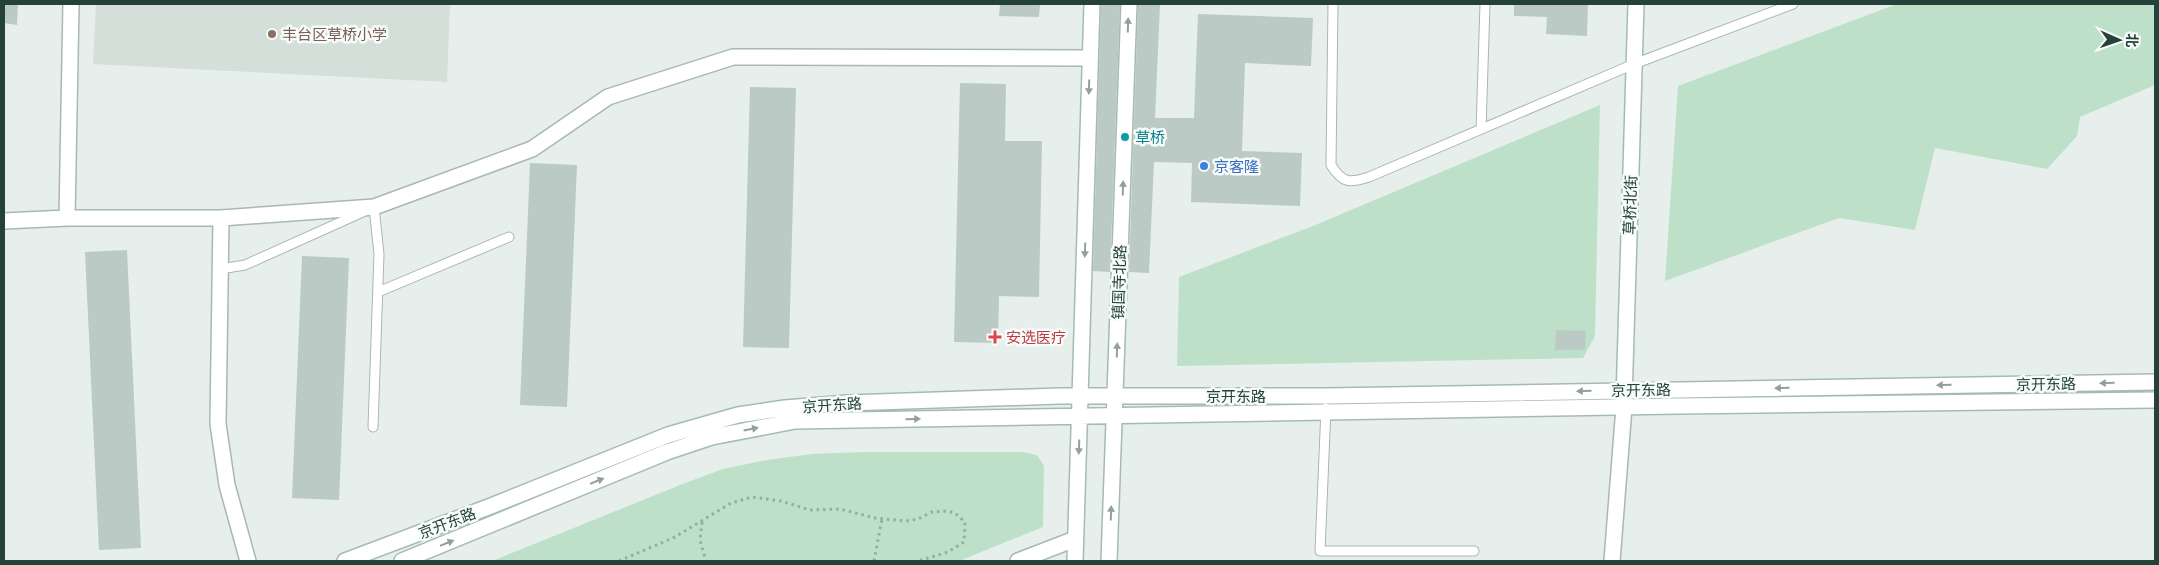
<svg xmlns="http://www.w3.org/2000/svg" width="2159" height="565" font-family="Poppins,'Noto Sans SC',sans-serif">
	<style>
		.built { fill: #d4dfda }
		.green { fill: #bfe0c8 }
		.building { fill: #bbcac4 }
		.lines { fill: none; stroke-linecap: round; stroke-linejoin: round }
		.lane-casing { stroke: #a8b8b2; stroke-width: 11 }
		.street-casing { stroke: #a8b8b2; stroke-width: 18 }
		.secondary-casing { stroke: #a4bbb3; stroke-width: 18 }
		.path { stroke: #86b3a5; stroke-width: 3; stroke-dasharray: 2.5 4; stroke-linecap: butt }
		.lane { stroke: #fff; stroke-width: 9 }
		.street { stroke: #fff; stroke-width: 15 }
		.secondary { stroke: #fff; stroke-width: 15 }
		.oneway { fill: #92a09c }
		.education-dot { fill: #8d6e63; stroke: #f7fbf9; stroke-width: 2 }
		.culture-dot { fill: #0f9aa8; stroke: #f7fbf9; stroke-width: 2 }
		.shop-dot { fill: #3f7fe0; stroke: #f7fbf9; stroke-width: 2 }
		.health-dot { fill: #e0444e; stroke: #f7fbf9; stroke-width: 2 }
		.labels { text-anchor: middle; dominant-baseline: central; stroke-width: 5; stroke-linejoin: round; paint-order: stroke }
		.education-label { font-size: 15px; fill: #785e54; stroke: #f7fbf9; text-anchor: start }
		.culture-label { font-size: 15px; fill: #0d838f; stroke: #f7fbf9; text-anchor: start }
		.shop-label { font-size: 15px; fill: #366cbe; stroke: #f7fbf9; text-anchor: start }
		.street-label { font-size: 15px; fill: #24423a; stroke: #f7fbf9 }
		.health-label { font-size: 15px; fill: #be3a42; stroke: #f7fbf9; text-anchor: start }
	</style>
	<rect width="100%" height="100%" fill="#e6efeb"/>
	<!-- built -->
	<path class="built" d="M96,4H450L447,82L93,64Z"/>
	<!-- green -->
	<path class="green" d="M1897,4H2155V85L2080,117L2077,136L2047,169L1935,148L1915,230L1839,218L1665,281L1678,86Z
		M1600,105L1595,336L1583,358L1177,366L1179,277L1313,226Z
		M865,452H1023L1037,455L1044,466L1043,527L959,561H492L685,483L723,469L767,460L812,454Z"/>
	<!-- building -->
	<path class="building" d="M4,4H18L17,25L4,23Z
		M1000,4H1040L1039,17L999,16Z
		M1101,4H1120L1110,272L1093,271Z
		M1138,4H1160L1155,118H1194L1198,14L1313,18L1311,66L1245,63L1242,151L1302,153L1300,206L1191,202L1192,163L1154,162L1149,273L1129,272Z
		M1514,4H1588L1587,36L1546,34L1547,17L1514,16Z
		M960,83L1006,84L1005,141H1042L1039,297L999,296L998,343L954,342Z
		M750,87L796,88L789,348L743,347Z
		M530,163L577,165L567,407L520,405Z
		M127,250L141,548L99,550L85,252Z
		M302,256L349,258L339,500L292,498Z
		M1556,330L1586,331L1585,350H1555Z"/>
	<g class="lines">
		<defs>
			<path id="lane" d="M1333,4L1331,165C1343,184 1350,183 1369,177L1634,64L1793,4
				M1481,129L1485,4
				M220,269L245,265L374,207L379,254L373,427
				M378,292L509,237
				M1326,408L1320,551H1474"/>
			<path id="street" d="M67,218L71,4
				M4,221L67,218H221
				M248,561L227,485L218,424L221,218L374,207L532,149L608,97L733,57L1090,58
				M1018,561L1075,539
				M1612,561L1624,407"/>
			<path id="secondary" d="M1624,400L1636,4
				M345,561L491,506L668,435L738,415L785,408L847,403L1059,396H1327L2155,382
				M402,561L667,452L712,437L795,421L1678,406L2155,400
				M1075,561L1092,4
				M1109,561L1129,4"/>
		</defs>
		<!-- lane casing -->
		<use href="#lane" class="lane-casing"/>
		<!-- street casing -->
		<use href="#street" class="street-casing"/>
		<!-- secondary casing -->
		<use href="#secondary" class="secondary-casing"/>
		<!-- path -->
		<path class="path" d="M702,522L700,540L706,561
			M619,561L675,537L731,503L752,497L781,501L810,510L840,509L875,518L906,521L918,519L932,512L947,511L955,513L965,522L964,542L948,552L918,561
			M874,561L882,519"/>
		<!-- lane -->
		<use href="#lane" class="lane"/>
		<!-- street -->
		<use href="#street" class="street"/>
		<!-- secondary -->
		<use href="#secondary" class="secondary"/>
	</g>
	<!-- one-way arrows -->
	<defs><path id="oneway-solid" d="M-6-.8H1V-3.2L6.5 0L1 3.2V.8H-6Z" transform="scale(1.25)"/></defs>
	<g class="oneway">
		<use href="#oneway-solid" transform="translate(1128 25) rotate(-88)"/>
		<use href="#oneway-solid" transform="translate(1089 87) rotate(92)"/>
		<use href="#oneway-solid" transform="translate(1123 188) rotate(-88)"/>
		<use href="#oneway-solid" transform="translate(1085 250) rotate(92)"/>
		<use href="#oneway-solid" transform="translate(1117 350) rotate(-88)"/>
		<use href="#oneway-solid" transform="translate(2107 383) rotate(179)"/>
		<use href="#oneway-solid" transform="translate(1944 385) rotate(179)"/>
		<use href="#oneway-solid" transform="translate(1782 388) rotate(179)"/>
		<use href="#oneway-solid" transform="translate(1584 391) rotate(179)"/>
		<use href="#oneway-solid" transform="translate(913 419) rotate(-1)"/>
		<use href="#oneway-solid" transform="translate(751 429) rotate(-11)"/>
		<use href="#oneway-solid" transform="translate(1079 447) rotate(92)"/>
		<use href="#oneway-solid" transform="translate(597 481) rotate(-22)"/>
		<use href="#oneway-solid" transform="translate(1111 513) rotate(-88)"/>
		<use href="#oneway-solid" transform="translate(447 543) rotate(-22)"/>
	</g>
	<!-- markers -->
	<circle class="education-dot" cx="272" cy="34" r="5"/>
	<circle class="culture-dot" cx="1125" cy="137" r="5"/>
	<circle class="shop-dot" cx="1204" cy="166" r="5"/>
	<path class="health-dot" d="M992.5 329.5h5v5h5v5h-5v5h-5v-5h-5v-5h5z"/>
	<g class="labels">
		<!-- education labels -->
		<g class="education-label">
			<text x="282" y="34">丰台区草桥小学</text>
		</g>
		<!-- culture labels -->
		<g class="culture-label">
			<text x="1135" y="137">草桥</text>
		</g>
		<!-- shop labels -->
		<g class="shop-label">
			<text x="1214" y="166">京客隆</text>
		</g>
		<!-- street labels -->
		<g class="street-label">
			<text transform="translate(1630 205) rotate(-88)">草桥北街</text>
			<text transform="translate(1119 282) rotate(-88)">镇国寺北路</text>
			<text transform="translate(2046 384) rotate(-1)">京开东路</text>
			<text transform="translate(1641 390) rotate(-1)">京开东路</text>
			<text x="1236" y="396">京开东路</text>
			<text transform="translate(832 405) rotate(-4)">京开东路</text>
			<text transform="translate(447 523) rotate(-21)">京开东路</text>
		</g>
		<!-- health labels -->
		<g class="health-label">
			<text x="1006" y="337">安选医疗</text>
		</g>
	</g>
	<!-- border -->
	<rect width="2159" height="565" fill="none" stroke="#24423a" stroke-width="10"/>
	<!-- north arrow -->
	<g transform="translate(2119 40) rotate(92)" stroke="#f7fbf9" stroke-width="4" paint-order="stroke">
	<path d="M0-4L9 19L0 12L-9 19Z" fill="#24423a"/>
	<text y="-8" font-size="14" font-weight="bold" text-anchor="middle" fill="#24423a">北</text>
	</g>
</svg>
